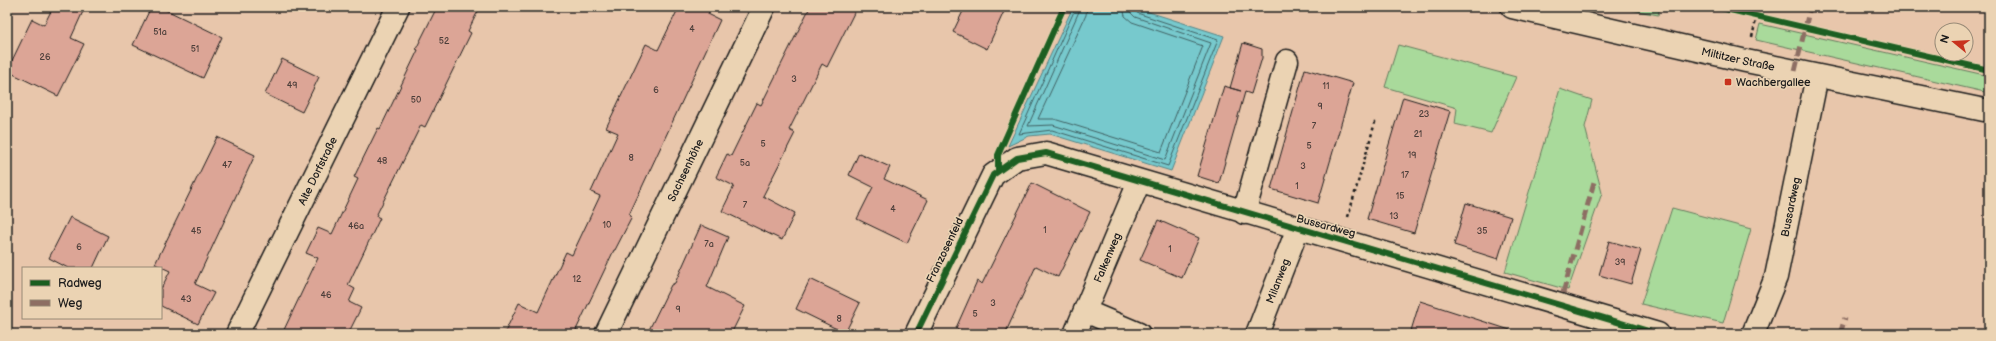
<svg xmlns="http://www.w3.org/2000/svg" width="1996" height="341" font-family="'Balsamiq Sans',sans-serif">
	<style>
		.green { fill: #a9da9b; stroke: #627b5c }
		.water { fill: #77c9cd; stroke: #538486 }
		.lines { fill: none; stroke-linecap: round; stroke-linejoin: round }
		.shore { stroke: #406163; stroke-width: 1 }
		.building { fill: #dca596; stroke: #1c1c1c }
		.minor-casing { stroke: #1c1c1c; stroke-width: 25 }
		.path { stroke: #1c1c1c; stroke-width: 2.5; stroke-dasharray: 3 3; stroke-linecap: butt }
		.minor { stroke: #ebd3b3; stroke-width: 22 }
		.quiet { stroke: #8d6e63; stroke-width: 5; stroke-dasharray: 10 5; stroke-linecap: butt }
		.cycleway-casing { stroke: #ebd3b3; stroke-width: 8 }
		.cycleway { stroke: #1b5e20; stroke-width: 6 }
		.poi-dot { fill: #c8321e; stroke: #ebd3b3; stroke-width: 1.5 }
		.labels { text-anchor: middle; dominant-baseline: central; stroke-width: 3.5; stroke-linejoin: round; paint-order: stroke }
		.number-label { font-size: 9px; fill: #4c3e3a }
		.street-label { font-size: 11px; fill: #1c1c1c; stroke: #ebd3b3 }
		.poi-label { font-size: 11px; fill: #1c1c1c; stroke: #ebd3b3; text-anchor: start }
	</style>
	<rect width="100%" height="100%" fill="#e8c6ab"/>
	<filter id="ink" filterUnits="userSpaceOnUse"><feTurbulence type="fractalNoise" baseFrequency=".025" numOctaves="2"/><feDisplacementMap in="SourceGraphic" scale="8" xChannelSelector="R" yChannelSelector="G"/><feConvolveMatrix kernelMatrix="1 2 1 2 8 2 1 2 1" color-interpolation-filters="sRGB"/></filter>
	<g filter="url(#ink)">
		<!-- green -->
		<path class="green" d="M1617,7H1660L1658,15Z
			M1760,24L1989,76V93L1756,40Z
			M1398,45L1516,77L1491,133L1455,124L1457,108L1385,87Z
			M1560,89L1592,100L1585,127L1602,193L1568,290L1505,272Z
			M1672,208L1751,229L1723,323L1641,304Z"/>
		<!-- water -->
		<path class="water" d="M1073,7H1133L1224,36L1171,171L1050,134L1029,136L1008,146Z"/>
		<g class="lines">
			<!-- shore -->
			<path class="shore" d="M1076,7L1019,134L1052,130L1168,166L1218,40L1137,13L1134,7
				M1081,7L1028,126L1053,125L1165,160L1211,43L1135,17L1131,13L1129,7
				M1087,7L1086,15L1038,119H1054L1161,152L1203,46L1132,22L1125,16L1123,7"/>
		</g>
		<!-- building -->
		<path class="building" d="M53,7H85L71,38L84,44L58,96L7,71L32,19L44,25Z
			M151,7H160L222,37L203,78L133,45Z
			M437,7H480L468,31L471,33L425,127L421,125L376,216L380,218L348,285L355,289L349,302L361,308L348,334H282L318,258L306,253L318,228L332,234L358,179L354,177L378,128L380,129L418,50L416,49Z
			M679,7H711L708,14L720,20L629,215L632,217L615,250H614L576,330L585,334H504L519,303L538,312L566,252L572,255L600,196L591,192L618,133L606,128L646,44L658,50Z
			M810,7H857L827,67L822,64L789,130L795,133L763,196L795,213L782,240L722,211L734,186L716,177L727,154L731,156L757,103L761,105Z
			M965,7H1006L987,49L953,32Z
			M1243,43L1262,49V58L1251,94L1245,92L1219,183L1197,176L1224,86L1241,91L1230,88Z
			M282,59L319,77L302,112L265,94Z
			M1305,69L1353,83L1318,203L1271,189Z
			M1403,97L1450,111L1414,233L1367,219Z
			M217,137L255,155L195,284L214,293L198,324L161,306V289L170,271L155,264Z
			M859,153L890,167L884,179L928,200L907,243L857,219L873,187L849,175Z
			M1032,183L1090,212L1058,277L1036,266L1005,334H970L956,328L977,281L982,284Z
			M1466,203L1511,217L1498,259L1454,245Z
			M70,217L108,236L93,268H68L49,258Z
			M1158,220L1199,238L1182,278L1140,260Z
			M701,225L728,237L707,287L745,306L731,334H647L671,285L675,283Z
			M1609,241L1641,250L1631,284L1599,275Z
			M810,279L860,303L845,333L796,309Z
			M1420,301L1510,330L1509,334H1410Z"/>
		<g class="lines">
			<defs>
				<g id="minor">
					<path id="s1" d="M1512,7L1746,61L1989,111"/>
					<path d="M1244,213L1287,61"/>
					<path d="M1085,311L1139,334"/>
					<path id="s2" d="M237,334L398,7"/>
					<path id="s3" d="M606,334L764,7"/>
					<path d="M916,334L993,175L1017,158L1046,153L1658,334"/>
					<path id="s4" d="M1075,334L1139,182"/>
					<path id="s5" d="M1257,334L1298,228"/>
					<path id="s6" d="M1753,334L1776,277L1817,76"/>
				</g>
			</defs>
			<!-- minor casing -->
			<use href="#minor" class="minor-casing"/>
			<!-- path -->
			<path class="path" d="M1752,37L1757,16
				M1007,134L1064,7
				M1348,217L1376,119"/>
			<!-- minor -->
			<use href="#minor" class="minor"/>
			<!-- quiet -->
			<path class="quiet" d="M1795,71L1810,7
				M1563,293L1594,182
				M1840,334L1845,318"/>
			<defs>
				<path id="cycleway" d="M1717,7L1989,70
					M998,171V155L1064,7
					M916,334L993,175L1017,158L1046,153L1658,334"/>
			</defs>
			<!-- cycleway casing -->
			<use href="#cycleway" class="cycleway-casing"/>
			<!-- cycleway -->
			<use href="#cycleway" class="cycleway"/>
		</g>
	</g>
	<!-- markers -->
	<rect class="poi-dot" x="1724" y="78" width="8" height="8" rx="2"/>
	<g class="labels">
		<!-- number labels -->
		<g class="number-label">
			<text x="692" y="29">4</text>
			<text x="160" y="32">51a</text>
			<text x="444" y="41">52</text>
			<text x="195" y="49">51</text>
			<text x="45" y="57">26</text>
			<text x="794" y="79">3</text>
			<text x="292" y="85">49</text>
			<text x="1326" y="86">11</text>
			<text x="656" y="90">6</text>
			<text x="416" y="100">50</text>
			<text x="1320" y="106">9</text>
			<text x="1424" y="114">23</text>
			<text x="1314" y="126">7</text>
			<text x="1418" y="134">21</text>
			<text x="763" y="144">5</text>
			<text x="1309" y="146">5</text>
			<text x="1412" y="155">19</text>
			<text x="631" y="158">8</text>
			<text x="382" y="161">48</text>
			<text x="745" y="163">5a</text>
			<text x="227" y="165">47</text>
			<text x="1303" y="166">3</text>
			<text x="1405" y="175">17</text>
			<text x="1297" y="186">1</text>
			<text x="1400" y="196">15</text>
			<text x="745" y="205">7</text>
			<text x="893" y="209">4</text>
			<text x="1394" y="216">13</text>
			<text x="607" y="225">10</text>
			<text x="356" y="226">46a</text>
			<text x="1045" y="230">1</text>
			<text x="196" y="231">45</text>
			<text x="1482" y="231">35</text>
			<text x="709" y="244">7a</text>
			<text x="79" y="247">6</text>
			<text x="1170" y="249">1</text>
			<text x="1620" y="262">39</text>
			<text x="577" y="279">12</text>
			<text x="326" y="295">46</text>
			<text x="186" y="299">43</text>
			<text x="993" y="303">3</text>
			<text x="678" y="309">9</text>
			<text x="975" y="314">5</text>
			<text x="839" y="319">8</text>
		</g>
		<!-- street labels -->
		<g class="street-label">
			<text stroke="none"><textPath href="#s1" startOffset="232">Miltitzer Straße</textPath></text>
			<text stroke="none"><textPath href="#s2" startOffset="182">Alte Dorfstraße</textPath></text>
			<text stroke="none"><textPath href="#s3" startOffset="182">Sachsenhöhe</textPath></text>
			<text stroke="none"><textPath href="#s6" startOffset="133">Bussardweg</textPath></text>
			<text transform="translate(1326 226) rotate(15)">Bussardweg</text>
			<text transform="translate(945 250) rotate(-64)">Franzosenfeld</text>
			<text stroke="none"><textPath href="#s4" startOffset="83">Falkenweg</textPath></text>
			<text stroke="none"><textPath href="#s5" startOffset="57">Milanweg</textPath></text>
		</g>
		<!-- poi labels -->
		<g class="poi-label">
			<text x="1736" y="82">Wachbergallee</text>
		</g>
	</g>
	<!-- margin -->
	<rect width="1996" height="341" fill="none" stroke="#ebd3b3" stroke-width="24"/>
	<rect x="12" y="12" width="1972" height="317" fill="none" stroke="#1c1c1c" stroke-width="1.5" filter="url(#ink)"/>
	<!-- legend -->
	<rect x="22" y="267" width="140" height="52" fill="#ebd3b3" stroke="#988a77"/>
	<rect x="30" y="280" width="20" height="6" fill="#1b5e20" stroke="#988a77"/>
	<text x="58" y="287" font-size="12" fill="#1c1c1c">Radweg</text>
	<rect x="30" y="300" width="20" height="6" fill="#8d6e63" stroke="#988a77"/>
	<text x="58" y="307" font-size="12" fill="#1c1c1c">Weg</text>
	<!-- north arrow -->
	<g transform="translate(1954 42) rotate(288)"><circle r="19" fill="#ebd3b3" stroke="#988a77"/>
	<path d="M0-3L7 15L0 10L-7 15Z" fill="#c8321e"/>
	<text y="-6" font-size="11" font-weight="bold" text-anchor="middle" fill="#1c1c1c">N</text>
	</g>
</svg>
